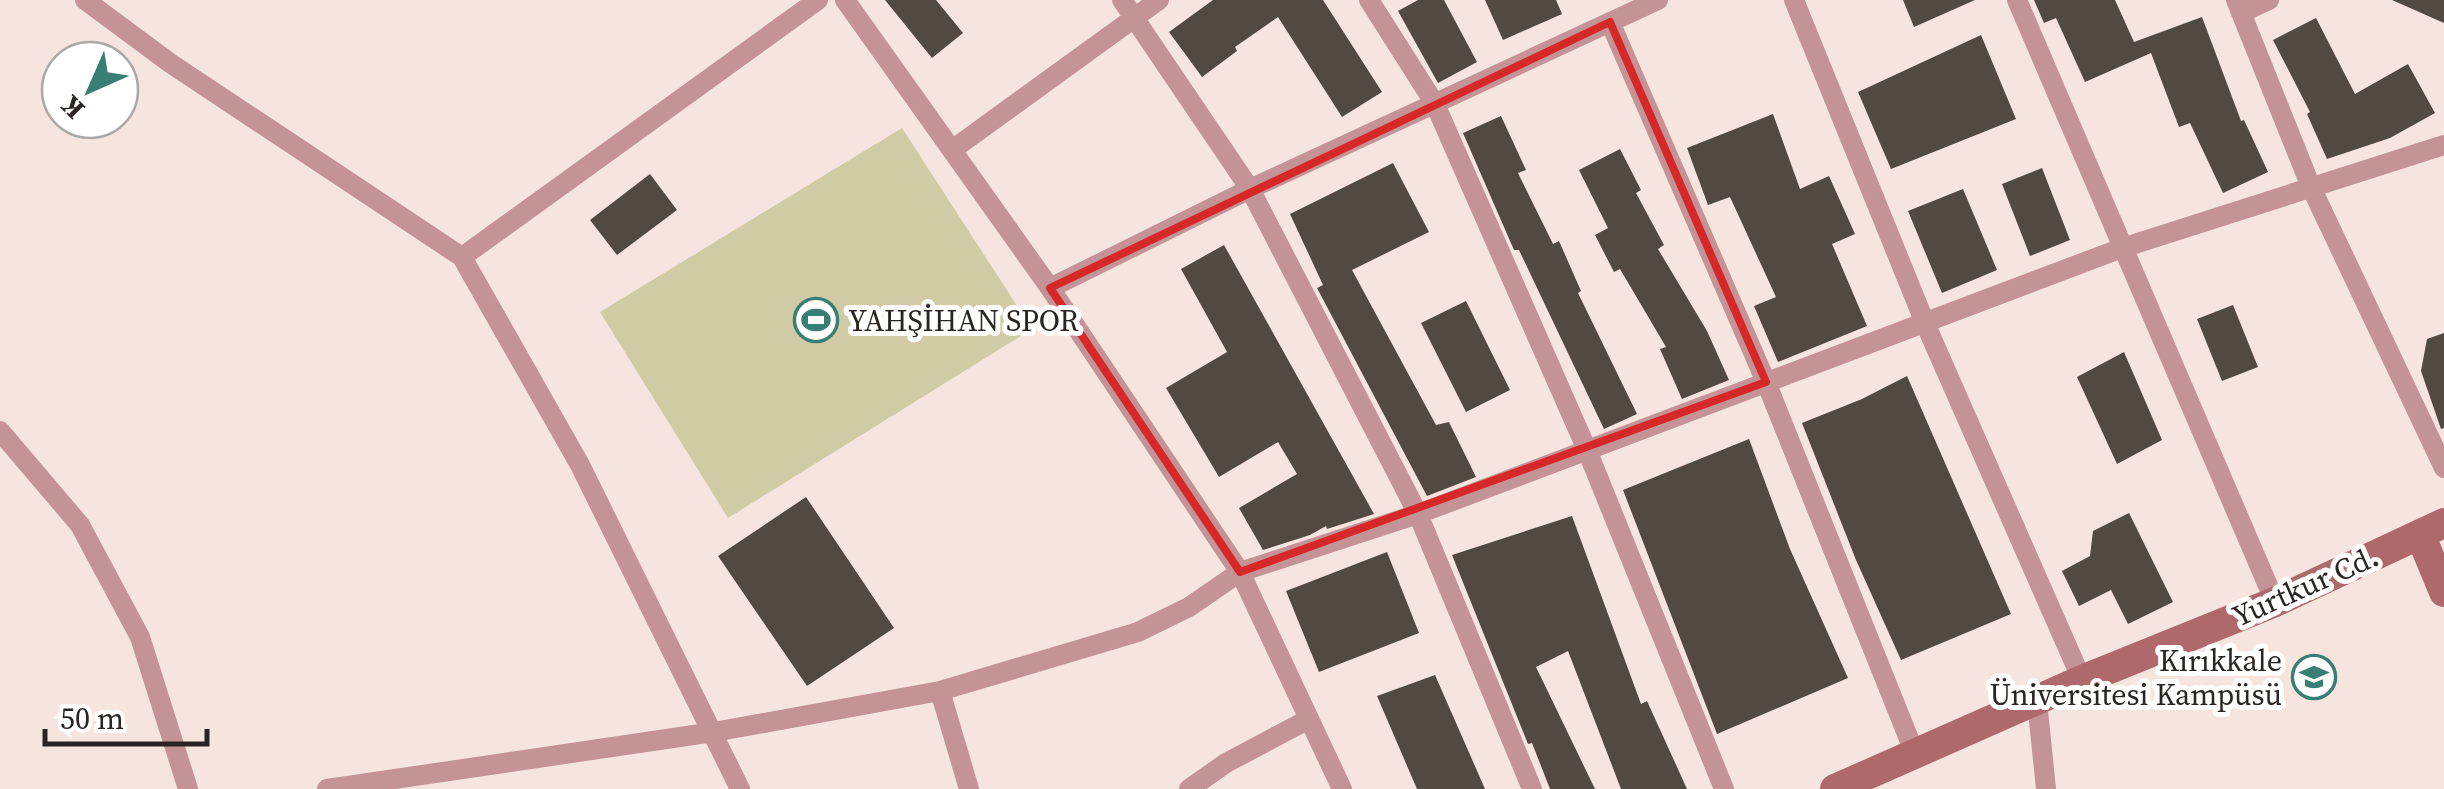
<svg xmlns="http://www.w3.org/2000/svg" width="2444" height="789" font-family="'Source Serif 4',serif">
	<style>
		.green { fill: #d0caa5 }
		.building { fill: #524940 }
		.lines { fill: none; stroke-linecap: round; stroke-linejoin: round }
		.street { stroke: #c49395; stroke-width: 20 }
		.secondary { stroke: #af696d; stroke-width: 30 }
		.marked { fill: none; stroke: #d62828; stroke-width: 8; stroke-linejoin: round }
		.labels { text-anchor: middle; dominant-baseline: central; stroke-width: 10; stroke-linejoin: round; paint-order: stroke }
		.poi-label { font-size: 30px; fill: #2a2522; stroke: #fff; text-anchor: start }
		.street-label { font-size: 30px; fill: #2a2522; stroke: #fff }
	</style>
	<rect width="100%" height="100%" fill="#f5e5de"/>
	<!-- green -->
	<path class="green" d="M902,128L1032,329L728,518L600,312Z"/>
	<!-- building -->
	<path class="building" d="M885,0H936L963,33L932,58Z
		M1213,0H1323L1382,92L1342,117L1278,17L1235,47L1237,51L1202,77L1169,32Z
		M1418,0H1444L1477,62L1438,83L1398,11Z
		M1485,0H1556L1562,14L1503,40Z
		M1903,0H1975L1914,27Z
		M2034,0H2115L2134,42L2202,17L2241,121L2244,120L2268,172L2223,193L2190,123L2179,127L2151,53L2085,82L2056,18L2044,23Z
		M2392,0H2444V23Z
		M2316,18L2355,94L2408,64L2435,113L2390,138L2327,159L2307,114L2310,112L2273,40Z
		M1981,35L2016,119L1891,169L1858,92Z
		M1773,114L1800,189L1829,176L1855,234L1832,244L1867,326L1778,362L1754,306L1776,297L1730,197L1708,205L1687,148Z
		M1501,116L1526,170L1518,173L1553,244L1559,241L1581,291L1578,293L1637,414L1604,429L1519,250H1514L1463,133Z
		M1620,149L1641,190L1636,193L1664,245L1658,249L1707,331L1729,380L1682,399L1660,349L1666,347L1620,269L1614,272L1595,235L1608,228L1579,170Z
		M1393,163L1429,232L1352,270L1436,425L1449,422L1476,477L1427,496L1317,288L1323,285L1290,214Z
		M2042,168L2070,240L2030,256L2002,184Z
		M650,174L677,210L617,255L590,220Z
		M1963,189L1997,270L1942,293L1908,211Z
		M1224,245L1374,514L1327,529L1326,526L1310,535L1263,550L1239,508L1297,474L1278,442L1219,477L1166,388L1227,352L1181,269Z
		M1466,301L1510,390L1466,412L1421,323Z
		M2233,305L2258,367L2222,381L2197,319Z
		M2444,333V428L2441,429L2421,371L2427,339Z
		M2124,352L2162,440L2117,464L2077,377Z
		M1907,376L2011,614L1901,660L1856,560L1802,423L1862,399Z
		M1749,439L1790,549L1848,678L1717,734L1623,490Z
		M806,497L894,628L807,686L718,556Z
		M2129,513L2173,602L2128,624L2111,590L2079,606L2062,571L2090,556L2093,531Z
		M1572,516L1641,704L1647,701L1687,789H1621L1568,651L1536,667L1595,789H1550L1532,743L1528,744L1452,555Z
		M1387,552L1419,633L1319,672L1286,591Z
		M1435,675L1485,789H1417L1377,696Z"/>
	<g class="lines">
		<!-- street -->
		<path class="street" d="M85,0L170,63L462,257L580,465L740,789
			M845,0L1050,288L1240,572L1342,789
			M1122,0L1250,189L1418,514L1532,789
			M1369,0L1435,104L1587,450L1724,789
			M1794,0L1925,323L2082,680
			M2017,0L2275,602
			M2236,0L2311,187L2444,468
			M2241,13L2269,0
			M1610,22L1766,382L1915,754
			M952,150L1159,0
			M462,257L818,0
			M1050,288L1250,189L1658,0
			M0,431L80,525L140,637L188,789
			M940,691L969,789
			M2037,701L2046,789
			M327,789L714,732L940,691L1138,632L1189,607L1240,572L1418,514L2122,248L2444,145
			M1189,789L1226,763L1309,719"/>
		<!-- secondary -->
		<path class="secondary" d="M2420,534L2444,592
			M1835,789L2082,680L2275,602L2444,523"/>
	</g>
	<!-- marked area -->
	<path class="marked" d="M1610,22L1766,382L1240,572L1050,288Z"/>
	<!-- icons -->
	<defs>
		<symbol id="stadium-ring" viewBox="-11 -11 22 22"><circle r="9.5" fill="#fff" stroke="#387e74" stroke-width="1.5"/><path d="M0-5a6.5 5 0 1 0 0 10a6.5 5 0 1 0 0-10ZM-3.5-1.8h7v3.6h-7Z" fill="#387e74"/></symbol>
		<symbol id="university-ring" viewBox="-11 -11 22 22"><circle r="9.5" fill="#fff" stroke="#387e74" stroke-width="1.5"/><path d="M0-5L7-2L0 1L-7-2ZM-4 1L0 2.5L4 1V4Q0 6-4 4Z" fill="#387e74"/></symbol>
	</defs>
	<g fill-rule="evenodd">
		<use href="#stadium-ring" x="791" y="295" width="50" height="50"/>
		<use href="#university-ring" x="2289" y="652" width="50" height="50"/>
	</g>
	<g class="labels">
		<!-- poi labels -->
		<g class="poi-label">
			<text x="848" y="320">YAHŞİHAN SPOR</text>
			<text x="2282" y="660" text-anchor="end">Kırıkkale<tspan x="2282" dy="34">Üniversitesi Kampüsü</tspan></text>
		</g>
		<!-- street labels -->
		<g class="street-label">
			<text transform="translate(2305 586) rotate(-24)">Yurtkur Cd.</text>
		</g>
	</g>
	<!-- north arrow -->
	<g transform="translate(90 90) rotate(225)"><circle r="48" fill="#ffffff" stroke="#aaa8a7" stroke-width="2.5"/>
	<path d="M0-8L18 38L0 25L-18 38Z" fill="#387e74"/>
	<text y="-15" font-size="28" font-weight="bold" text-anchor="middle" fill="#2a2522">K</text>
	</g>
	<!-- scale -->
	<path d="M45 729v15h162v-15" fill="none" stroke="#2a2522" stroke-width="5"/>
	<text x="60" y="729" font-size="30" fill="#2a2522" stroke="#ffffff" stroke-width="8" paint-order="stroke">50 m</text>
</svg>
